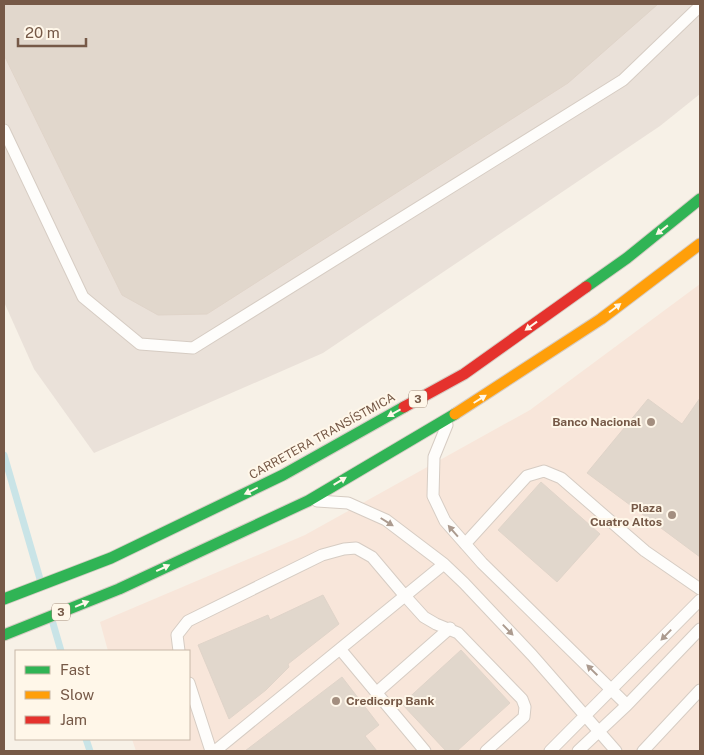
<svg xmlns="http://www.w3.org/2000/svg" width="704" height="755" font-family="'Public Sans',sans-serif">
	<style>
		.commercial { fill: #f8e6da }
		.industrial { fill: #eae1d9 }
		.lines { fill: none; stroke-linecap: round; stroke-linejoin: round }
		.stream { stroke: #c9e4e7; stroke-width: 7 }
		.building { fill: #e1d7cc; stroke: #e0d4c9 }
		.lane-casing { stroke: #d6ccc3; stroke-width: 13 }
		.fast-casing { stroke: #d6ccc4; stroke-width: 13 }
		.slow-casing { stroke: #d6ccc4; stroke-width: 13 }
		.jam-casing { stroke: #d6ccc4; stroke-width: 13 }
		.lane { stroke: #fefdfb; stroke-width: 11 }
		.fast { stroke: #30b455; stroke-width: 11 }
		.slow { stroke: #ff9f0a; stroke-width: 11 }
		.jam { stroke: #e5322d; stroke-width: 11 }
		.oneway { fill: #fff7e9 }
		.oneway2 { fill: #ac9b8f }
		.poi-dot { fill: #a38e7f; stroke: #fff7e9; stroke-width: 2 }
		.labels { text-anchor: middle; dominant-baseline: central; stroke-width: 4; stroke-linejoin: round; paint-order: stroke }
		.shield { fill: #fff7e9; stroke: #9f8878; stroke-width: 1 }
		.shield-label { font-size: 11px; font-weight: bold; fill: #765947 }
		.poi-label { font-size: 12px; font-weight: bold; fill: #765947; stroke: #fff7e9; text-anchor: end }
		.street-label { font-size: 12px; fill: #765947; stroke: #fff7e9 }
	</style>
	<rect width="100%" height="100%" fill="#f7f1e7"/>
	<!-- commercial -->
	<path class="commercial" d="M700,284V751H136L132,739H189V651H108L100,622L305,535L530,410Z"/>
	<!-- industrial -->
	<path class="industrial" d="M4,4H700V94L660,126L323,353L94,453L34,369L4,302Z"/>
	<g class="lines">
		<!-- stream -->
		<path class="stream" d="M4,455L40,579
			M52,620L61,651
			M86,739L90,751"/>
	</g>
	<!-- building -->
	<path class="building" d="M4,4H658L568,83L207,314L158,315L122,295L4,55Z
		M700,398V557L587,473L648,399L682,424Z
		M541,482L600,534L557,582L498,530Z
		M323,595L339,624L288,664L289,667L266,690L229,719L198,645L268,615L270,620Z
		M461,650L510,703L457,751H446L402,704Z
		M342,677L379,725L365,736L377,751H245Z"/>
	<g class="lines">
		<defs>
			<path id="lane" d="M4,130L83,297L140,344L193,348L623,80L700,6
				M447,425L434,457L433,496L445,521L482,563L627,705
				M317,501L348,503L386,520L444,564L464,583L532,655L616,751
				M465,544L527,476L544,471L561,478L645,551L700,589
				M340,649L425,751
				M179,651L177,635L188,621L322,555L344,549L356,548L372,557L405,596L424,617L436,624L458,633L522,699L525,707L524,717L486,751
				M189,683L211,751
				M376,693L450,628
				M215,751L444,564
				M550,751L700,600
				M578,751L627,705L700,629
				M643,751L700,690"/>
			<path id="fast" d="M586,287L627,258L700,199
				M4,599L111,558L283,475L404,407
				M4,635L119,589L308,501L455,414"/>
			<path id="slow" d="M455,414L601,319L700,244"/>
			<path id="jam" d="M404,407L464,374L586,287"/>
		</defs>
		<!-- lane casing -->
		<use href="#lane" class="lane-casing"/>
		<!-- fast casing -->
		<use href="#fast" class="fast-casing"/>
		<!-- slow casing -->
		<use href="#slow" class="slow-casing"/>
		<!-- jam casing -->
		<use href="#jam" class="jam-casing"/>
		<!-- lane -->
		<use href="#lane" class="lane"/>
		<!-- fast -->
		<use href="#fast" class="fast"/>
		<!-- slow -->
		<use href="#slow" class="slow"/>
		<!-- jam -->
		<use href="#jam" class="jam"/>
	</g>
	<!-- one-way arrows -->
	<defs><path id="oneway-solid" d="M-6-.8H1V-3.2L6.5 0L1 3.2V.8H-6Z" transform="scale(1.25)"/></defs>
	<g class="oneway">
		<use href="#oneway-solid" transform="translate(662 230) rotate(142)"/>
		<use href="#oneway-solid" transform="translate(615 308) rotate(-37)"/>
		<use href="#oneway-solid" transform="translate(531 326) rotate(144)"/>
		<use href="#oneway-solid" transform="translate(480 399) rotate(-32)"/>
		<use href="#oneway-solid" transform="translate(394 413) rotate(151)"/>
		<use href="#oneway-solid" transform="translate(340 481) rotate(-31)"/>
		<use href="#oneway-solid" transform="translate(251 491) rotate(154)"/>
		<use href="#oneway-solid" transform="translate(163 568) rotate(-25)"/>
		<use href="#oneway-solid" transform="translate(82 604) rotate(-22)"/>
	</g>
	<g class="oneway2">
		<use href="#oneway-solid" transform="translate(387 522) rotate(32)"/>
		<use href="#oneway-solid" transform="translate(453 531) rotate(-131)"/>
		<use href="#oneway-solid" transform="translate(508 630) rotate(46)"/>
		<use href="#oneway-solid" transform="translate(666 635) rotate(134)"/>
		<use href="#oneway-solid" transform="translate(592 670) rotate(-136)"/>
	</g>
	<!-- markers -->
	<g class="poi-dot">
		<circle cx="651" cy="422" r="5"/>
		<circle cx="672" cy="515" r="5"/>
		<circle cx="336" cy="701" r="5"/>
	</g>
	<g class="labels">
		<!-- shield labels -->
		<g class="shield">
			<rect x="409" y="390.5" width="18" height="17" rx="4"/>
			<rect x="52" y="603.5" width="18" height="17" rx="4"/>
		</g>
		<g class="shield-label">
			<text x="418" y="399">3</text>
			<text x="61" y="612">3</text>
		</g>
		<!-- poi labels -->
		<g class="poi-label">
			<text x="641" y="422">Banco Nacional</text>
			<text x="662" y="508">Plaza<tspan x="662" dy="14">Cuatro Altos</tspan></text>
			<text x="346" y="701" text-anchor="start">Credicorp Bank</text>
		</g>
		<!-- street labels -->
		<g class="street-label">
			<text transform="translate(322 436) rotate(-29)">CARRETERA TRANSÍSTMICA</text>
		</g>
	</g>
	<!-- border -->
	<rect width="704" height="755" fill="none" stroke="#765947" stroke-width="10"/>
	<!-- legend -->
	<rect x="15" y="650" width="175" height="90" fill="#fff7e9" stroke="#c8b8a8"/>
	<rect x="25" y="666" width="25" height="8" fill="#30b455" stroke="#c8b8a8"/>
	<text x="60" y="675" font-size="15" fill="#765947">Fast</text>
	<rect x="25" y="691" width="25" height="8" fill="#ff9f0a" stroke="#c8b8a8"/>
	<text x="60" y="700" font-size="15" fill="#765947">Slow</text>
	<rect x="25" y="716" width="25" height="8" fill="#e5322d" stroke="#c8b8a8"/>
	<text x="60" y="725" font-size="15" fill="#765947">Jam</text>
	<!-- scale -->
	<path d="M18 38v8h68v-8" fill="none" stroke="#765947" stroke-width="2.5"/>
	<text x="25" y="38" font-size="15" fill="#765947" stroke="#fff7e9" stroke-width="4" paint-order="stroke">20 m</text>
</svg>
